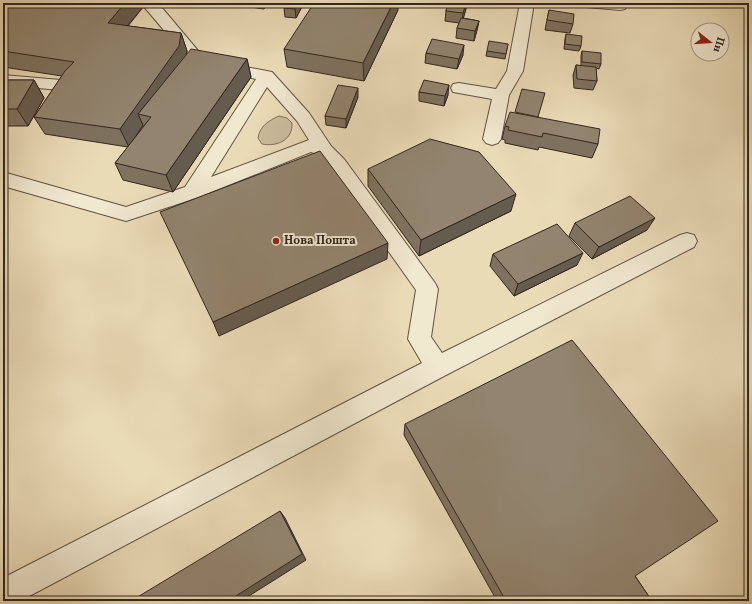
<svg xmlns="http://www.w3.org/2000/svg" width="752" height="604" font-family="Vollkorn,serif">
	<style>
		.green { fill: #cbbc9d; stroke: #7e715e }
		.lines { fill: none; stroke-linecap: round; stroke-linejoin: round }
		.minor-casing { stroke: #605346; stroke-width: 2 }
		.minor { fill: #f1e8d0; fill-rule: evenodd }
		.wall { fill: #7e725f; stroke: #322620 }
		.shaded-wall { fill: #665c4e; stroke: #322620 }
		.building { fill: #92846f; stroke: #322620 }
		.poi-dot { fill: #8f2418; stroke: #f1e8d0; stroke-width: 1.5 }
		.labels { text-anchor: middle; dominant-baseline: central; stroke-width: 4; stroke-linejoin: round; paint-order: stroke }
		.poi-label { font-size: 12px; font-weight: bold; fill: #322620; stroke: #f1e8d0; text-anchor: start }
	</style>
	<rect width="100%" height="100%" fill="#eadbb7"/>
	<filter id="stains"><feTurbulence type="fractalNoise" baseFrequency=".005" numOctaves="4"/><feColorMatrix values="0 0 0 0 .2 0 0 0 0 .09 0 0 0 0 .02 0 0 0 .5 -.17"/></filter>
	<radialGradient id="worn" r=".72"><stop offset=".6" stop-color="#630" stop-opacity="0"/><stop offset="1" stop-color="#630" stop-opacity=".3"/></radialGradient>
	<!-- green -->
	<path class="green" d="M279,116L287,118L292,123C293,140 277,147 262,144L258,138C260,126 268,121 279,116Z"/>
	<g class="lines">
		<defs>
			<path id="minor" d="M141,3H158L205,59L272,72L309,113L331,146L344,159L435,283L438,289L431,337L442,353L680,235L687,233L694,235L697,241L694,247L446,375L20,601H3V578L422,363L408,339L416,290L330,169L319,155L311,152L199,197L126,221L3,186V172L126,207L185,187L256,79L194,66ZM267,87L297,121L309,140L211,177Z
				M520,3H534L523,71L509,95L501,139L498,143L492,145L486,143L483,139L492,99L453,92L451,88L453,84L459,83L496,89L507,71Z
				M579,3H626L627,6L625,9L620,10L586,7L581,6Z
				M3,75L61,80L67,81L69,85L67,89L61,90L3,85Z"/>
		</defs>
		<!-- minor casing -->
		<use href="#minor" class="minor-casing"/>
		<!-- minor -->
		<use href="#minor" class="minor"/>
	</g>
	<!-- wall -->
	<path class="wall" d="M3,3H143L144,6L128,26L181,33L187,51L186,55L247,59L251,77L173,192L123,180L115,163L128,147L45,134L34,117L62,76L3,67Z
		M236,3H268L264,9L236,5Z
		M286,3H304L296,18L285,17L284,8Z
		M448,3H466V9L463,18L479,21L477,30L474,41L456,38L457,28L459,23L445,21L446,11Z
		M398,10L364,81L287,67L284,49Z
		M549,10L573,24L570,33L545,30Z
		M566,34L581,46L579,51L564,49L565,39Z
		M508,44L505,59L486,56L487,51Z
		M582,51L601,64L599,69L596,68L597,81L593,90L574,88L573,75L576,65L581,66V56Z
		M426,53L463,55L457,69L425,63Z
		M3,80H34L44,98L28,126H3Z
		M419,92L448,95L444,106L419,101Z
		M358,97L346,128L326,125L325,116Z
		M538,117L598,144L592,158L539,147L538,150L505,143V140L502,139L505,126Z
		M368,169L511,211L419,256L368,186Z
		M575,223L647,230L592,259L569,236Z
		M493,254L577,265L514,296L490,266Z
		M405,424L635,576L652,601H497L404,435Z"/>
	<!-- shaded-wall -->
	<path class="shaded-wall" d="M125,3H143L144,6L115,40L108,23Z
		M263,3H268L264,9Z
		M298,3H304L296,18L295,9Z
		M393,3H398V10L364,81L363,63Z
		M466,3V9L462,23L463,13Z
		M479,21L477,30L474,41L475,31Z
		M181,33L187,51L185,64L138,114L143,125L129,147L120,129Z
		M464,45L463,55L457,69L459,59Z
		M247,59L251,77L173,192L166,175Z
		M34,80L44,98L28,126L17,109Z
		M449,85L448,95L444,106L445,96Z
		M358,88V97L346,128V119Z
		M516,194L511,211L419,256L421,240Z
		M655,218L647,230L592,259L599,247Z
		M388,243L387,259L219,336L213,322Z
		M583,253L577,265L514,296L518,284Z
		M280,511L285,518L306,560L241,601H228Z"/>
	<!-- building -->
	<path class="building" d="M3,3H125L108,23L181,33L179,46L120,129L34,117L65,71L74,62L3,51Z
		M286,3H298L295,9L284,8Z
		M314,3H393L363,63L284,49Z
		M448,3H466L463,13L446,11Z
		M549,10L574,14L573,24L547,20Z
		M461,18L479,21L475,31L457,28Z
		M566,34L582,36L581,46L565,44Z
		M432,39L464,45L459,59L426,53Z
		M489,41L508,44L506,54L487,51Z
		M191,49L247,59L166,175L115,163L151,117L138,114Z
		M582,51L601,53V64L582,62Z
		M576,65L596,67L597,81L577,79Z
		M3,80H34L17,109H3Z
		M424,80L449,85L445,96L419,92Z
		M338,85L358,88L346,119L325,116Z
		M522,89L545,93L538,117L515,112Z
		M510,112L600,129L598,144L543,133L542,137L508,130L509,127L505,126Z
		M430,139L479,152L516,194L421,240L368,169Z
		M320,151L388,243L213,322L160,212Z
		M630,196L655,218L599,247L575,223Z
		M557,224L583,253L518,284L493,254Z
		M572,340L718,521L635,576L652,601H506L405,424Z
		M280,511L302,554L228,601H131Z"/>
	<!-- markers -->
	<circle class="poi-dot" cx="276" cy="241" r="4"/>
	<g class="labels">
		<!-- poi labels -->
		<g class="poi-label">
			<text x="284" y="241">Нова Пошта</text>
		</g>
	</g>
	<!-- margin -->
	<rect width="752" height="604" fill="none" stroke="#eadbb7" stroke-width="16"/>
	<rect x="4" y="4" width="744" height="596" fill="none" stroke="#322620" stroke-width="2"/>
	<rect x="8" y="8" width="736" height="588" fill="none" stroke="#322620"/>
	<!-- north arrow -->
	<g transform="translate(710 42) rotate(107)"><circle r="19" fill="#f1e8d0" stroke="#a59a8a"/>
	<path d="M0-3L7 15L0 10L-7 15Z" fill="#8f2418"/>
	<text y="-6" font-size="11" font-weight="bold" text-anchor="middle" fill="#322620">Пн</text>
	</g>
	<rect width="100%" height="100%" filter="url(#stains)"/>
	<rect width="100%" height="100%" fill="url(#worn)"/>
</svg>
